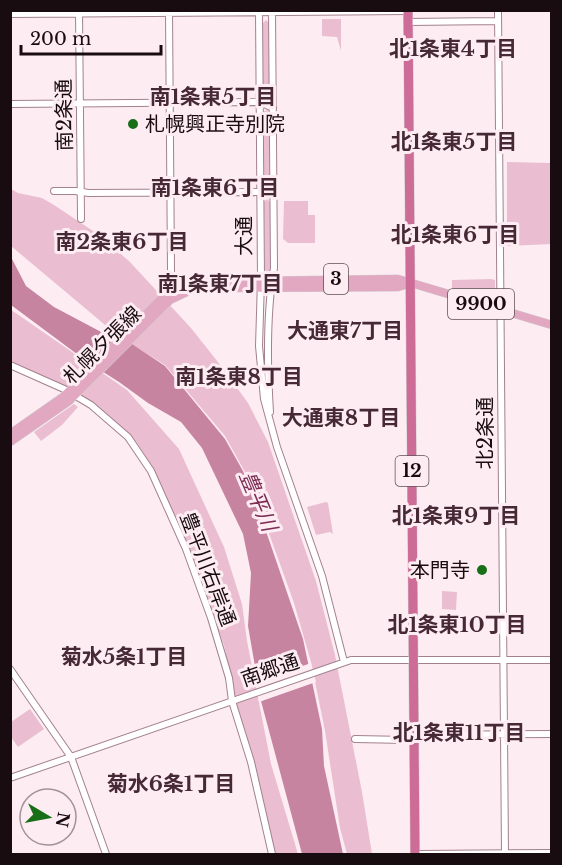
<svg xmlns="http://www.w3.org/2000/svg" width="562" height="865" font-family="'Libre Baskerville','Noto Sans JP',serif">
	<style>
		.green { fill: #eabed0 }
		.water { fill: #c784a0 }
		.pier { fill: #fdedf3 }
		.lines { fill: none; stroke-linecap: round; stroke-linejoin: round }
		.minor-casing { stroke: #a3818e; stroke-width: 8 }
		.major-casing { stroke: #d1cecf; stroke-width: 9 }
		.highway-casing { stroke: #d1cecf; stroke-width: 10 }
		.minor { stroke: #fff; stroke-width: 6 }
		.major { stroke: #e2a7c1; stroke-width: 8 }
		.highway { stroke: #ce6c98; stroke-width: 9 }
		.poi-dot { fill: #196f18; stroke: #fdedf3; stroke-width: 2 }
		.labels { text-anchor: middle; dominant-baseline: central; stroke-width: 6; stroke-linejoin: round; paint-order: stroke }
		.shield { fill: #fdedf3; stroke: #5d5055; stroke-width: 1.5 }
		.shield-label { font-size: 18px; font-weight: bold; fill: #180c11 }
		.street-label { font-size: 20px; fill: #180c11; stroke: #fdedf3 }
		.poi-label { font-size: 20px; fill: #180c11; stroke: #fdedf3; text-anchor: start }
		.neighbourhood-label { font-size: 21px; font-weight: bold; fill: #462935; stroke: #fdedf3 }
		.water-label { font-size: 21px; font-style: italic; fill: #7e2d55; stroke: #fdedf3 }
	</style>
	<rect width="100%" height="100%" fill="#fdedf3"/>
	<!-- green -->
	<path class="green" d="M322,19H341V51L337,37L322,36Z
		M266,20L269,23V92L266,94L263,92V23Z
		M268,110L269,112L270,182L267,184L264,182V111Z
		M507,162L551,163V244L507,246Z
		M11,189L18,193L42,198L54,205L96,233L129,261L191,328L225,371L248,403L268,442L316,581L335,655L362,792L372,854H347L340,828L325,731L311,662L294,603L262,514L245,472L225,436L165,365L117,335L11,246Z
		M267,199L270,202L271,270L268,272L265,270L264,202Z
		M284,201H308V215H315V243H288L283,239Z
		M491,279L495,280V297L486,298L452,288V280Z
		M10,309L127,390L179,449L224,547L242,604L247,641L271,764L298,854H275L233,690L224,645L190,554L150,463L137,443L108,415L93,403L62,385L11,361Z
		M74,404L78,407L62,425L41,441L34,432Z
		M326,502L328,503L333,534L330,532L316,535L307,507Z
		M442,591L457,592L456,610L442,609Z
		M30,709L44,729L18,747L11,737V722Z"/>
	<!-- water -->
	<path class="water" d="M10,255L26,286L54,307L105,334H117L165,366L225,439L243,471L257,505L303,639L322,729L324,766L343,854H302L261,701L248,626L251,573L243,534L202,448L181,422L148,403L119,382L89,363L11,305Z"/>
	<!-- pier -->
	<path class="pier" d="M311,663L316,682L259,702L255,683Z"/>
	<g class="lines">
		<defs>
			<path id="minor" d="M259,10L261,280L259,346L264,399L277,447L322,576L344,662
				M498,10L505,854
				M79,11L81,219
				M169,11L171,271L172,288L175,297
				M10,14L408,11
				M408,22L498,21
				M10,104L260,102L273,108
				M54,191H75L89,193L273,192
				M10,365L64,389L91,405L128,437L151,471L186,549L211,618L229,678L232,701L251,762L272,854
				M270,412C267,364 266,315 274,268L272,10
				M10,669L71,757L106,854
				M355,739L407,740L423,735L552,734
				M10,778L351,660H552
				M415,854L552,853"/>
			<path id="major" d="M10,434L63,397L172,288L186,282L398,279L552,325
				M10,442L69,401L170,300L191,290L205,288L398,287L411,283"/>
			<path id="highway" d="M408,10L415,854"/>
		</defs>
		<!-- minor casing -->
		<use href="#minor" class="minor-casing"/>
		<!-- major casing -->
		<use href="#major" class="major-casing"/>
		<!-- highway casing -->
		<use href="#highway" class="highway-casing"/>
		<!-- minor -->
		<use href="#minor" class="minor"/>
		<!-- major -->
		<use href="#major" class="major"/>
		<!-- highway -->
		<use href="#highway" class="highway"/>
	</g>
	<!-- markers -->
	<g class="poi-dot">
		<circle cx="133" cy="124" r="6"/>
		<circle cx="482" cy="570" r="6"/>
	</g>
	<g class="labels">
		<!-- shield labels -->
		<g class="shield">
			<rect x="324" y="264" width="24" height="30" rx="4.5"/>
			<rect x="448" y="289" width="66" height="30" rx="4.5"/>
			<rect x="395.5" y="456" width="33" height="30" rx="4.5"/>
		</g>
		<g class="shield-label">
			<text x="336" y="279">3</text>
			<text x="481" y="304">9900</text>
			<text x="412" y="471">12</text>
		</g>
		<!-- street labels -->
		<g class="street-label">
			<text transform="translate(64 115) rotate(-91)">南2条通</text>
			<text transform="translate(244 236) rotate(-90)">大通</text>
			<text transform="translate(102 345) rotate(-45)">札幌夕張線</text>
			<text transform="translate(485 433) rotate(-90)">北2条通</text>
			<text transform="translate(208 569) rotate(69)">豊平川右岸通</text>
			<text transform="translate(270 670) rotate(-19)">南郷通</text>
		</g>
		<!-- poi labels -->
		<g class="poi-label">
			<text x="145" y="124">札幌興正寺別院</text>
			<text x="470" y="570" text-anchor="end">本門寺</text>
		</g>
		<!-- neighbourhood labels -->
		<g class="neighbourhood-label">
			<text x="453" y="49">北1条東4丁目</text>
			<text x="213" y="97">南1条東5丁目</text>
			<text x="454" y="142">北1条東5丁目</text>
			<text x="215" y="188">南1条東6丁目</text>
			<text x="455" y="235">北1条東6丁目</text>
			<text x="122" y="242">南2条東6丁目</text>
			<text x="220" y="284">南1条東7丁目</text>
			<text x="345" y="331">大通東7丁目</text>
			<text x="239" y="377">南1条東8丁目</text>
			<text x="341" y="418">大通東8丁目</text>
			<text x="456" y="516">北1条東9丁目</text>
			<text x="457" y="625">北1条東10丁目</text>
			<text x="124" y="657">菊水5条1丁目</text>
			<text x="459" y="733">北1条東11丁目</text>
			<text x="171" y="784">菊水6条1丁目</text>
		</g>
		<!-- water labels -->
		<g class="water-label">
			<text transform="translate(258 501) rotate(67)">豊平川</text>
		</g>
	</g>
	<!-- border -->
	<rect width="562" height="865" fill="none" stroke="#180c11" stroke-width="24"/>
	<!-- north arrow -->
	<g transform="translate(48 817) rotate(100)"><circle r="28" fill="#fdedf3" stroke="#a19399" stroke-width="1.5"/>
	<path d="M0-4.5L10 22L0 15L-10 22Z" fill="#196f18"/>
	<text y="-9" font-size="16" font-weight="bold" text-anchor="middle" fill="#180c11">N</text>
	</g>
	<!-- scale -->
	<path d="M21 45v9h140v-9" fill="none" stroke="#180c11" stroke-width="3"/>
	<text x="30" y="45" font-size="18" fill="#180c11" stroke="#fdedf3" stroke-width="4.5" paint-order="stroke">200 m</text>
</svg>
